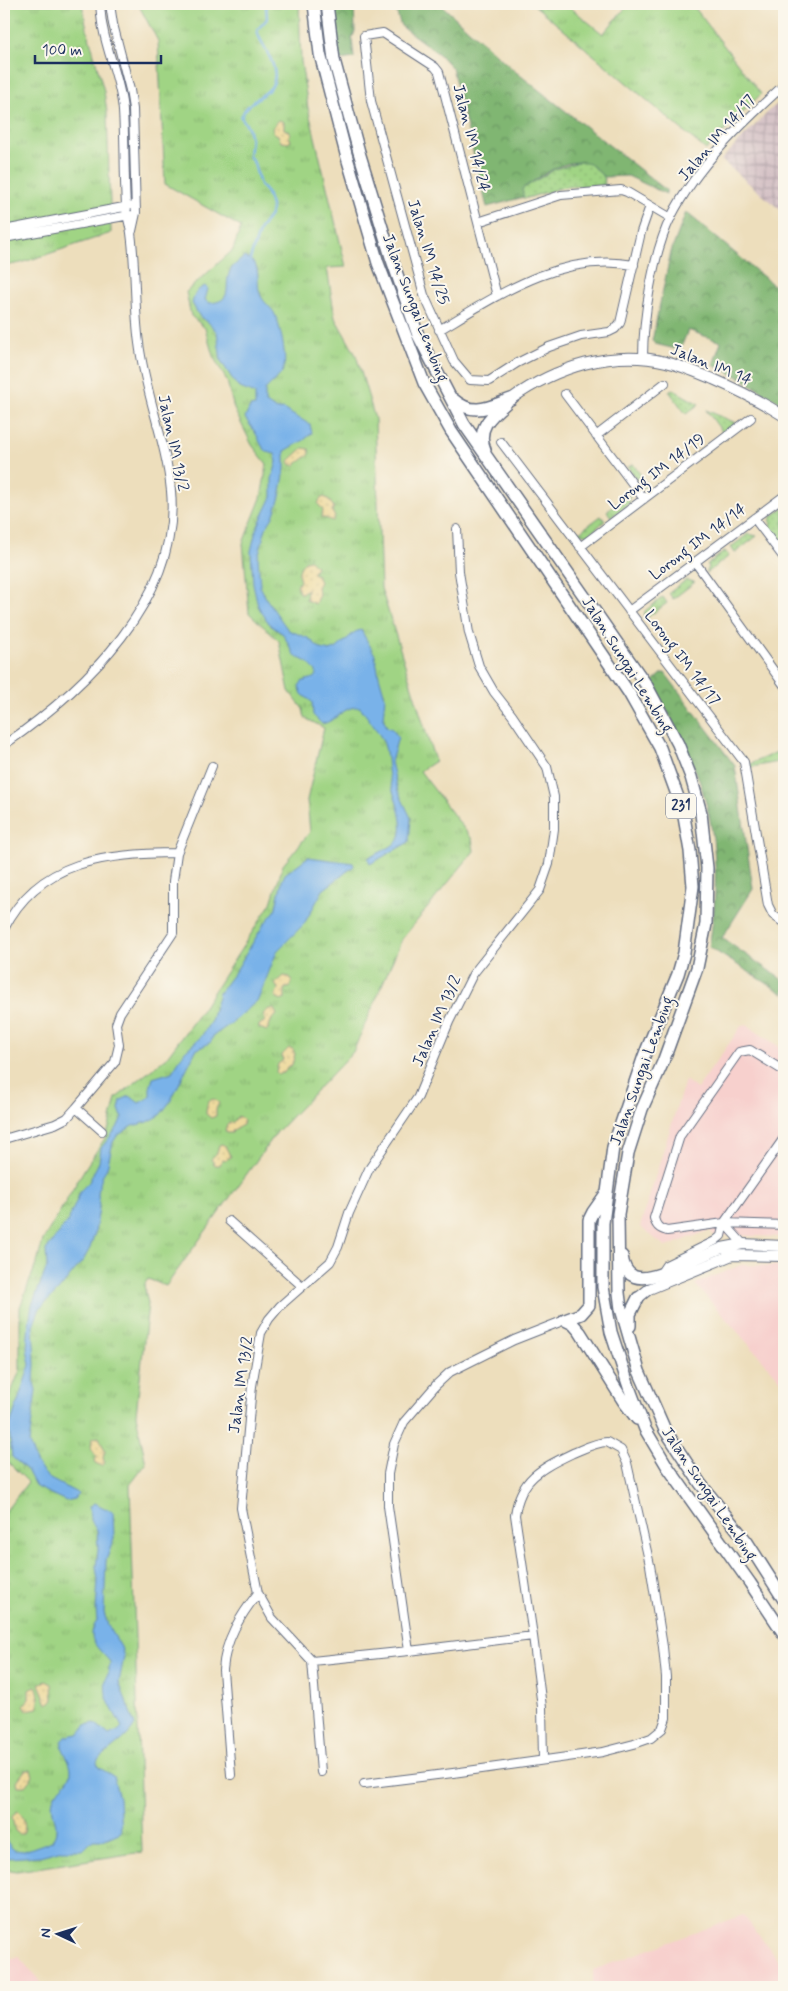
<svg xmlns="http://www.w3.org/2000/svg" width="788" height="1991" font-family="Mynerve,sans-serif">
	<style>
		.built { fill: #f7d0cd }
		.industrial { fill: url(#industrial-grid) }
		.grass { fill: url(#grass-tufts); stroke: #5e8271 }
		.forest { fill: url(#forest-crowns); stroke: #4e7268 }
		.sand { fill: url(#sand-dots); stroke: #84847e }
		.park { fill: url(#park-dots); stroke: #5e8271 }
		.water { fill: #79b2e9; stroke: #4a70a4 }
		.lines { fill: none; stroke-linecap: round; stroke-linejoin: round }
		.stream { stroke: #79b2e9; stroke-width: 2.5 }
		.street-casing { stroke: #646c7f; stroke-width: 10 }
		.secondary-casing { stroke: #646c7f; stroke-width: 12 }
		.primary-casing { stroke: #646c7f; stroke-width: 14 }
		.street { stroke: #fff; stroke-width: 8 }
		.secondary { stroke: #fff; stroke-width: 10 }
		.primary { stroke: #fff; stroke-width: 11 }
		.labels { text-anchor: middle; dominant-baseline: central; stroke-width: 4; stroke-linejoin: round; paint-order: stroke }
		.shield { fill: #fbf7ec; stroke: #5e6b89; stroke-width: 1 }
		.shield-label { font-size: 15px; font-weight: bold; fill: #1b2f5e }
		.street-label { font-size: 16px; fill: #1b2f5e; stroke: #fbf7ec }
	</style>
	<defs>
		<pattern id="industrial-grid" width="8" height="8" patternUnits="userSpaceOnUse" patternTransform="scale(1.25)"><rect width="8" height="8" fill="#d2bec3"/><path d="M0 4h8M4 0v8" fill="none" stroke="#aa9ba2"/></pattern>
		<pattern id="grass-tufts" width="24" height="20" patternUnits="userSpaceOnUse" patternTransform="scale(1.25)"><rect width="24" height="20" fill="#a0d484"/><path d="M3 7l-1-3M5 7V3M7 7l1-3M15 17l-1-3M17 17v-4M19 17l1-3" fill="none" stroke="#89b674"/></pattern>
		<pattern id="forest-crowns" width="20" height="18" patternUnits="userSpaceOnUse" patternTransform="scale(1.25)"><rect width="20" height="18" fill="#80b672"/><path d="M2 6a3 3 0 1 1 6 0M12 15a3 3 0 1 1 6 0" fill="none" stroke="#689461"/></pattern>
		<pattern id="sand-dots" width="8" height="8" patternUnits="userSpaceOnUse" patternTransform="scale(1.25)"><rect width="8" height="8" fill="#eeda9e"/><path d="M2 2h.1M6 6h.1" fill="none" stroke="#ccbb8a" stroke-width="1.8" stroke-linecap="round"/></pattern>
		<pattern id="park-dots" width="8" height="8" patternUnits="userSpaceOnUse" patternTransform="scale(1.25)"><rect width="8" height="8" fill="#a0d484"/><path d="M2 2h.1M6 6h.1" fill="none" stroke="#89b674" stroke-width="1.8" stroke-linecap="round"/></pattern>
	</defs>
	<rect width="100%" height="100%" fill="#fbf7ec"/>
	<filter id="ink" filterUnits="userSpaceOnUse"><feTurbulence type="fractalNoise" baseFrequency=".02" numOctaves="2"/><feDisplacementMap in="SourceGraphic" scale="10" xChannelSelector="R" yChannelSelector="G"/><feConvolveMatrix kernelMatrix="1 2 1 2 8 2 1 2 1" color-interpolation-filters="sRGB"/></filter>
	<filter id="wash" filterUnits="userSpaceOnUse"><feTurbulence type="fractalNoise" baseFrequency=".0096" numOctaves="4" result="noise"/><feDisplacementMap in="SourceGraphic" scale="20" xChannelSelector="R" yChannelSelector="G"/><feGaussianBlur stdDeviation="1.12" result="paint"/><feColorMatrix in="noise" values="0 0 0 0 0 0 0 0 0 0 0 0 0 0 0 0 0 1.4 0 .05"/><feComposite in="paint" operator="in"/></filter>
	<g filter="url(#wash)">
		<rect width="100%" height="100%" fill="#eddebc"/>
		<!-- built -->
		<path class="built" d="M742,1025H747L784,1050V1237L713,1235L710,1230L666,1247L640,1227L685,1080L697,1089Z
			M741,1265L784,1266V1384L695,1284Z
			M743,1915L784,1967V1987H593V1970Z
			M18,1956L45,1987H4V1962Z"/>
		<!-- industrial -->
		<path class="industrial" d="M784,99V213L721,160L771,109Z"/>
		<!-- grass -->
		<path class="grass" d="M4,4H82L87,29L104,91L107,112L111,233L21,263L4,266Z
			M138,4H299L301,61L308,108L346,267L327,268L335,318L356,355L375,419L381,588L435,761L420,771L472,839L474,851L402,939L353,1052L277,1132L166,1286L148,1279L144,1285L148,1304L136,1415L146,1464L130,1485L142,1852L17,1871L4,1869V1513L28,1482L5,1459L4,1410L20,1370V1307L38,1259L43,1240L84,1170L107,1135L116,1098L166,1058L201,1011L271,903L283,865L310,832L307,800L324,728L305,718L303,709L289,691L279,641L249,613L243,543L261,498L267,464L252,445L234,409L227,381L213,356L205,328L191,316L186,292L233,250L241,227L165,184L158,41Z
			M533,4H566L603,34L629,4H692L761,94L706,150Z"/>
		<!-- forest -->
		<path class="forest" d="M333,4H354L355,31L352,39L354,58L340,60L334,26Z
			M394,4H440L516,72L666,190V194L628,176L604,177C600,173 594,166 589,164C565,156 541,177 523,188L524,197L487,207L452,68L439,54L401,26Z
			M686,212L784,294V398L781,403L739,377L713,365L721,342L688,330L680,350L655,344L652,341L671,252Z
			M663,673H665L735,766L753,889L722,938L784,981V994L709,947C717,900 719,851 706,803C696,762 674,723 653,686L652,682Z"/>
		<!-- sand -->
		<path class="sand" d="M279,120L284,122V129L290,132L289,136L291,141L288,143L281,142L278,135L274,133L272,128Z
			M303,448L309,449L310,453L309,455L295,465H291L289,461L291,459Z
			M324,497L328,499L334,507L332,511L335,517L333,521L321,517L323,510L318,504L320,499Z
			M310,560L316,566L313,573L317,575L320,582L317,587L319,594L315,604L306,600L307,589L302,593H299L297,586L300,581C297,573 299,568 305,561Z
			M284,976L290,977L292,981L289,988H285V999L281,1001L275,996L278,989L275,984Z
			M269,1009H274L277,1015L272,1019L267,1031L259,1028V1025L265,1021L263,1014Z
			M289,1048L293,1049L295,1054L292,1065L287,1067L284,1073L278,1074L276,1072L278,1064L283,1060L282,1055Z
			M214,1099L219,1103L216,1109V1116L211,1118L206,1114C206,1110 207,1105 208,1101Z
			M238,1116L244,1120L243,1125L233,1130L232,1133H227L225,1130L227,1124L233,1122Z
			M222,1144L225,1146L231,1157L226,1160L223,1159L220,1165H215L211,1159C218,1152 217,1154 219,1145Z
			M99,1437L105,1451L103,1458L105,1463L102,1466L95,1463L96,1456L91,1449L92,1438Z
			M46,1681L52,1684L53,1700L47,1704L39,1684Z
			M36,1686C39,1691 40,1702 38,1708L27,1710L24,1705L29,1699V1689Z
			M25,1770H31L33,1776L25,1786H18L17,1781Z
			M17,1811C24,1814 27,1827 23,1834H19L15,1831L12,1817Z"/>
		<!-- park -->
		<path class="park" d="M579,162L590,164L604,177L605,185L564,187L524,199L522,189L555,169Z
			M672,389L699,404L686,414L669,391Z
			M706,410L736,423L723,433Z
			M633,464L649,487H642L628,467Z
			M630,494L629,504L611,517L607,511Z
			M784,507V546L770,528L771,517Z
			M601,516L605,521L588,535L578,533Z
			M748,534L757,536L735,553L731,547Z
			M725,551L729,556L707,573L708,564Z
			M686,580L695,582L673,599L669,593Z
			M663,597L667,603L644,620L645,611Z
			M777,752L779,762L751,767L750,764Z"/>
		<!-- water -->
		<path class="water" d="M244,257C265,264 254,282 261,296C263,301 269,306 273,311C279,320 287,355 284,367C282,377 271,382 265,390V402L276,410L283,409C292,415 302,419 310,425L312,433L304,440L285,451V469L280,497L273,517L266,528L258,557L260,586L267,600L288,630L308,638L321,649L330,651L337,648L355,632L361,630L375,655L379,676L385,697L383,718L387,727L392,729L398,737L391,762L398,791L411,818L409,842L370,864L368,858C377,853 396,847 400,837C405,820 395,800 391,784C386,769 389,753 382,739C376,728 367,717 360,707C344,705 337,721 322,724L313,715L312,702L302,694L299,686C303,678 311,681 316,676V671L307,662L295,656L283,634L270,625L258,606L253,583L251,551L256,530L272,497V479L277,462L275,454C261,452 261,442 255,432C252,427 248,423 245,418L250,407L255,406V394L240,388L235,383L221,361L217,332L208,322L200,317L192,303C195,294 196,290 205,286L208,289L205,300L210,303C235,301 223,286 230,271C232,266 240,261 244,257Z
			M308,857L353,863L354,866L323,890L304,924L277,951L258,1000L233,1022L213,1036L211,1042L196,1050L170,1102L159,1116L148,1122L132,1126L117,1136L113,1142L107,1168L102,1176L98,1193L99,1208L95,1233L90,1248L84,1259L58,1291L40,1308L33,1326L35,1364L34,1383L36,1390L29,1443L36,1462L42,1471L50,1479L79,1494L74,1499L66,1501L36,1487L27,1470L12,1457L9,1428L30,1365L27,1348L29,1323L32,1305L47,1267L46,1250L68,1221L81,1190L89,1182L99,1162L101,1148L117,1128L122,1117L119,1109L121,1100L130,1096L139,1103L150,1097V1088L153,1078L172,1072L185,1051L201,1037L211,1021L219,993L237,969L264,924L275,911L282,881L285,874Z
			M94,1503L113,1512L114,1538L106,1561L104,1613L108,1625L121,1647L124,1657L119,1682L135,1725C127,1740 108,1749 97,1762L98,1767L113,1776L119,1798L121,1832L103,1840H93L83,1850H62L40,1856L8,1858L4,1855V1839L14,1850L24,1851L52,1841C53,1838 56,1834 56,1830C57,1820 50,1810 53,1799C56,1788 72,1782 71,1770C70,1754 46,1736 80,1734L85,1725L95,1723L109,1735L118,1731L122,1727C108,1700 99,1694 111,1663C99,1648 84,1640 97,1621L96,1610L98,1580L96,1567L98,1550L97,1531L90,1518L89,1507Z"/>
		<g class="lines">
			<!-- stream -->
			<path class="stream" d="M250,259L260,229L270,215L272,209L267,193L260,185L254,163L249,156L251,139L248,127L241,117C250,94 280,96 274,69C271,54 259,42 257,30L267,19L266,4"/>
		</g>
	</g>
	<g filter="url(#ink)">
		<g class="lines">
			<defs>
				<path id="street" d="M110,4L113,24L130,90L133,109L136,213L132,231
					M478,222L561,195L621,190L627,192L671,218
					M4,230L129,206
					M4,238L130,215
					M497,296L439,72L435,67L383,33L364,36L371,101L424,295L454,361L470,380L489,381L517,363L549,347L581,336L609,332L615,329L620,323L641,232L650,206
					M439,330C498,295 562,251 634,265
					M643,358C643,318 653,253 671,217C697,166 742,123 784,85
					M565,394L644,499
					M596,436L665,383
					M501,442L744,762L768,905L773,915L784,923
					M754,518L784,558
					M457,529L459,572L469,633L479,666L494,692L512,715L547,767L554,797V829L549,864L540,890L473,974L449,1022L418,1097L369,1169L349,1213L338,1247L330,1262L280,1306L269,1319L261,1333L252,1386L241,1508L258,1593L272,1618L312,1661L409,1651L388,1506V1474L394,1444L404,1422L436,1385L450,1372L514,1340L565,1320
					M580,547L751,418
					M695,562L784,685
					M629,611L784,496
					M4,745C85,689 181,598 171,491C166,441 145,393 139,343C134,307 136,269 131,233C130,224 126,215 126,205C124,174 125,142 123,111C121,82 108,56 103,28C101,20 101,12 100,4
					M4,929C39,859 107,854 177,853
					M784,1071L750,1050L739,1052L680,1136L654,1218C656,1226 659,1229 667,1231L724,1223L784,1225
					M76,1108L102,1131
					M4,1139L55,1124L67,1118L76,1108L115,1062L119,1045L116,1024L120,1013L173,933V881L177,853L212,766
					M229,1221L302,1286
					M724,1223L743,1244
					M660,1274L666,1265L715,1241L721,1236L724,1223L784,1138
					M533,1636L542,1707L543,1760
					M312,1661L321,1772
					M231,1775L223,1670C225,1640 240,1616 258,1593
					M364,1784L453,1773L603,1752L634,1744L651,1738L662,1729L666,1718V1677L663,1647L650,1565L627,1463L621,1450L607,1442C596,1442 583,1449 573,1453C542,1468 520,1478 515,1515L533,1636L409,1651"/>
				<path id="secondary" d="M511,399C556,367 612,349 666,362C682,366 698,373 713,379C738,390 762,402 784,416
					M660,1274L722,1248L743,1244L784,1246
					M638,1298L649,1289L732,1255L784,1256"/>
				<path id="primary" d="M314,4L320,54L346,154L378,263L424,383L451,431L629,693L660,748L683,811L690,851L693,886L684,953L678,974L644,1056L613,1147L603,1223V1287L611,1332L629,1387L645,1429L667,1466L750,1583L784,1634
					M327,4L334,60L359,152L391,257L418,335L464,424L647,686L678,744L691,777L701,813L707,868L706,924L697,968L663,1062L642,1109L628,1153L618,1214L619,1293L621,1309L639,1371L665,1430L700,1483L747,1542L784,1600
					M453,399C473,417 489,407 511,399
					M485,450C476,428 491,416 506,403
					M622,1256C625,1280 640,1281 660,1274
					M565,1320L581,1314L589,1305V1220L593,1212L605,1195
					M565,1320L573,1324L580,1332L624,1402L637,1419
					M630,1326V1314L638,1298"/>
			</defs>
			<!-- street casing -->
			<use href="#street" class="street-casing"/>
			<!-- secondary casing -->
			<use href="#secondary" class="secondary-casing"/>
			<!-- primary casing -->
			<use href="#primary" class="primary-casing"/>
			<!-- street -->
			<use href="#street" class="street"/>
			<!-- secondary -->
			<use href="#secondary" class="secondary"/>
			<!-- primary -->
			<use href="#primary" class="primary"/>
		</g>
	</g>
	<g class="labels">
		<!-- shield labels -->
		<rect class="shield" x="666" y="793.5" width="30" height="25" rx="4"/>
		<g class="shield-label">
			<text x="681" y="806">231</text>
		</g>
		<!-- street labels -->
		<g class="street-label">
			<text transform="translate(471 138) rotate(76)">Jalan IM 14/24</text>
			<text transform="translate(717 138) rotate(-49)">Jalan IM 14/17</text>
			<text transform="translate(428 252) rotate(73)">Jalan IM 14/25</text>
			<text transform="translate(415 308) rotate(69)">Jalan Sungai Lembing</text>
			<text transform="translate(711 365) rotate(22)">Jalan IM 14</text>
			<text transform="translate(173 443) rotate(78)">Jalan IM 13/2</text>
			<text transform="translate(657 472) rotate(-37)">Lorong IM 14/19</text>
			<text transform="translate(698 542) rotate(-37)">Lorong IM 14/14</text>
			<text transform="translate(682 658) rotate(53)">Lorong IM 14/17</text>
			<text transform="translate(627 665) rotate(58)">Jalan Sungai Lembing</text>
			<text transform="translate(437 1021) rotate(-66)">Jalan IM 13/2</text>
			<text transform="translate(642 1071) rotate(-70)">Jalan Sungai Lembing</text>
			<text transform="translate(241 1385) rotate(-82)">Jalan IM 13/2</text>
			<text transform="translate(709 1494) rotate(56)">Jalan Sungai Lembing</text>
		</g>
	</g>
	<!-- margin -->
	<rect width="788" height="1991" fill="none" stroke="#fbf7ec" stroke-width="20"/>
	<!-- north arrow -->
	<g transform="translate(58 1934) rotate(274)" stroke="#fbf7ec" stroke-width="4" paint-order="stroke">
	<path d="M0-4L9 19L0 12L-9 19Z" fill="#1b2f5e"/>
	<text y="-8" font-size="14" font-weight="bold" text-anchor="middle" fill="#1b2f5e">N</text>
	</g>
	<!-- scale -->
	<path d="M35 55v8h126v-8" fill="none" stroke="#1b2f5e" stroke-width="2.5"/>
	<text x="42" y="55" font-size="15" fill="#1b2f5e" stroke="#fbf7ec" stroke-width="4" paint-order="stroke">100 m</text>
</svg>
